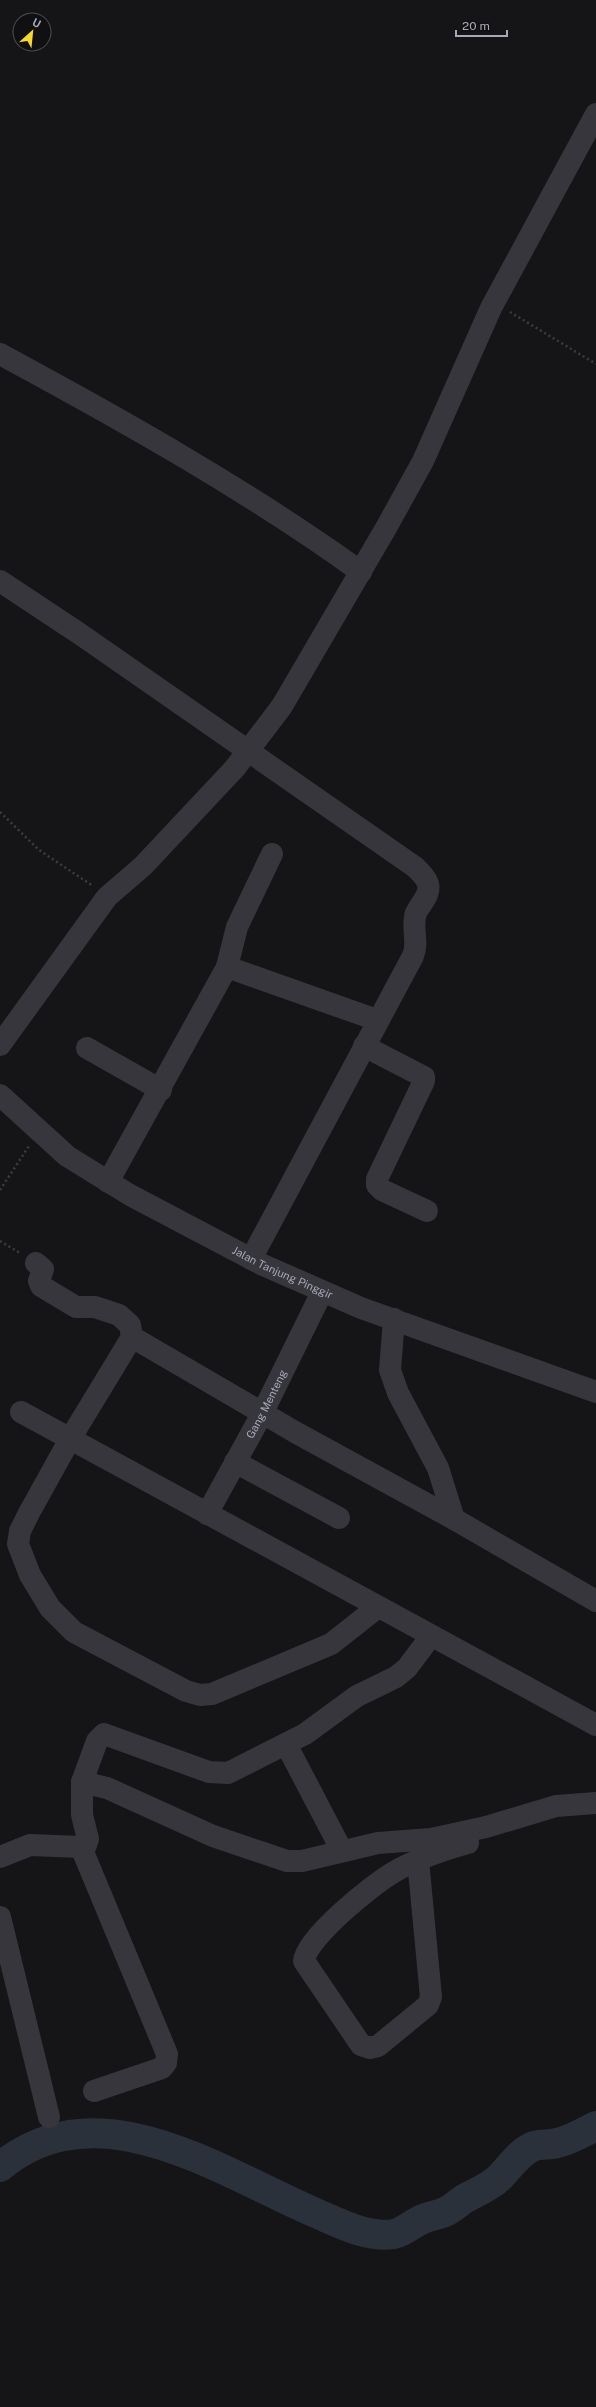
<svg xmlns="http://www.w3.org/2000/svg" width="596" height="2407" font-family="'Public Sans',sans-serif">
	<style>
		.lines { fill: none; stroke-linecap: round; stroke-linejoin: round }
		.river { stroke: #2b313b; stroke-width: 30 }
		.path { stroke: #3c3c43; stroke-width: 2.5; stroke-dasharray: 2 3; stroke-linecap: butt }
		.minor { stroke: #36363c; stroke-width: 22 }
		.labels { text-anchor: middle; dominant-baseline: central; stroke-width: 4; stroke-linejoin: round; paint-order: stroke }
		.street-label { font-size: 11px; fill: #a6a9b7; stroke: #101012 }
	</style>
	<rect width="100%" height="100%" fill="#151517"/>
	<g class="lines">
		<!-- river -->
		<path class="river" d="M0,2167C99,2085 221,2173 318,2214C341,2224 368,2238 394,2234C404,2232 413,2223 423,2219C430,2216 438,2215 445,2212C452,2209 458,2203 464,2199C476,2192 490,2187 500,2177C511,2166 519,2152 534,2146C541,2144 550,2145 557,2143C571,2140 584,2132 596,2126"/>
		<!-- path -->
		<path class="path" d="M510,312L596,364
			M0,812L39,850L93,886
			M0,1190L29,1146
			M0,1241L20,1253"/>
		<!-- minor -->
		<g class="minor">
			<path d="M0,354C124,421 247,490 361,572"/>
			<path d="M0,581L80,634L415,867C420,872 426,877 428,884C431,895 420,904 416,913C411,927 419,942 413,956L251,1259"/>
			<path d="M227,967L377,1020"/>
			<path d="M0,1045L107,897L143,866L235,768L282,706L386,528L423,461L491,308L596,114"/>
			<path d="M364,1046L424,1077V1081L377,1179V1185L382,1190L427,1211"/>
			<path d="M87,1048L161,1090"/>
			<path id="s1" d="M0,1095L67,1156L130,1195L263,1265L361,1308L596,1392"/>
			<path d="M108,1182L227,967L237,927L272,854"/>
			<path d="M36,1263L43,1269L39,1281L41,1286L76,1307H95L119,1315L130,1325L132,1337"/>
			<path d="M394,1319L390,1370L398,1393L438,1468L454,1519"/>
			<path d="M21,1412L596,1725"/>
			<path d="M235,1462L339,1518"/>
			<path id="s2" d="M207,1514L263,1412L322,1292"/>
			<path d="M378,1607L331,1644L212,1694L200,1695L186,1691L74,1632L50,1608L30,1575L18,1544L20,1531L29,1513L70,1439L132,1337L295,1432L454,1519L596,1601"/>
			<path d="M286,1744L342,1851"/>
			<path d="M82,1782L97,1741L104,1734L209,1772L228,1773L305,1734L357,1696L396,1677L407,1668L431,1636"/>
			<path d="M81,1847L167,2054L166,2063L162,2068L94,2091"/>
			<path d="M0,1857L30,1845L81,1847L86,1845L88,1839L82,1815V1782L107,1788L213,1836L287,1861H302L378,1843L431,1839L486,1827L556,1806L596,1803"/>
			<path d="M418,1860L431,1997L428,2005L378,2046L370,2048L361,2045L304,1961C306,1938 373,1884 394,1872C416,1859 443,1850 468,1843"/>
			<path d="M0,1917L49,2117"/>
		</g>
	</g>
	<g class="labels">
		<!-- street labels -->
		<g class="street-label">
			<text stroke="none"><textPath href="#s1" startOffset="336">Jalan Tanjung Pinggir</textPath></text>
			<text stroke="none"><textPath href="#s2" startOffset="125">Gang Menteng</textPath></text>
		</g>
	</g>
	<!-- north arrow -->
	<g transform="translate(32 32) rotate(27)"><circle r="19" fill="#101012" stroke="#4c4d54"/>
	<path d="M0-3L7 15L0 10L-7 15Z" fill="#f7d72c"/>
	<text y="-6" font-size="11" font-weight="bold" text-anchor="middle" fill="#a6a9b7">U</text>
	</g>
	<!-- scale -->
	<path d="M456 30v6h51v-6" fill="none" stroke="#a6a9b7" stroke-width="2"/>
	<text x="462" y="30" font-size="12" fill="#a6a9b7" stroke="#101012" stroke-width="3" paint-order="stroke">20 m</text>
</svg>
